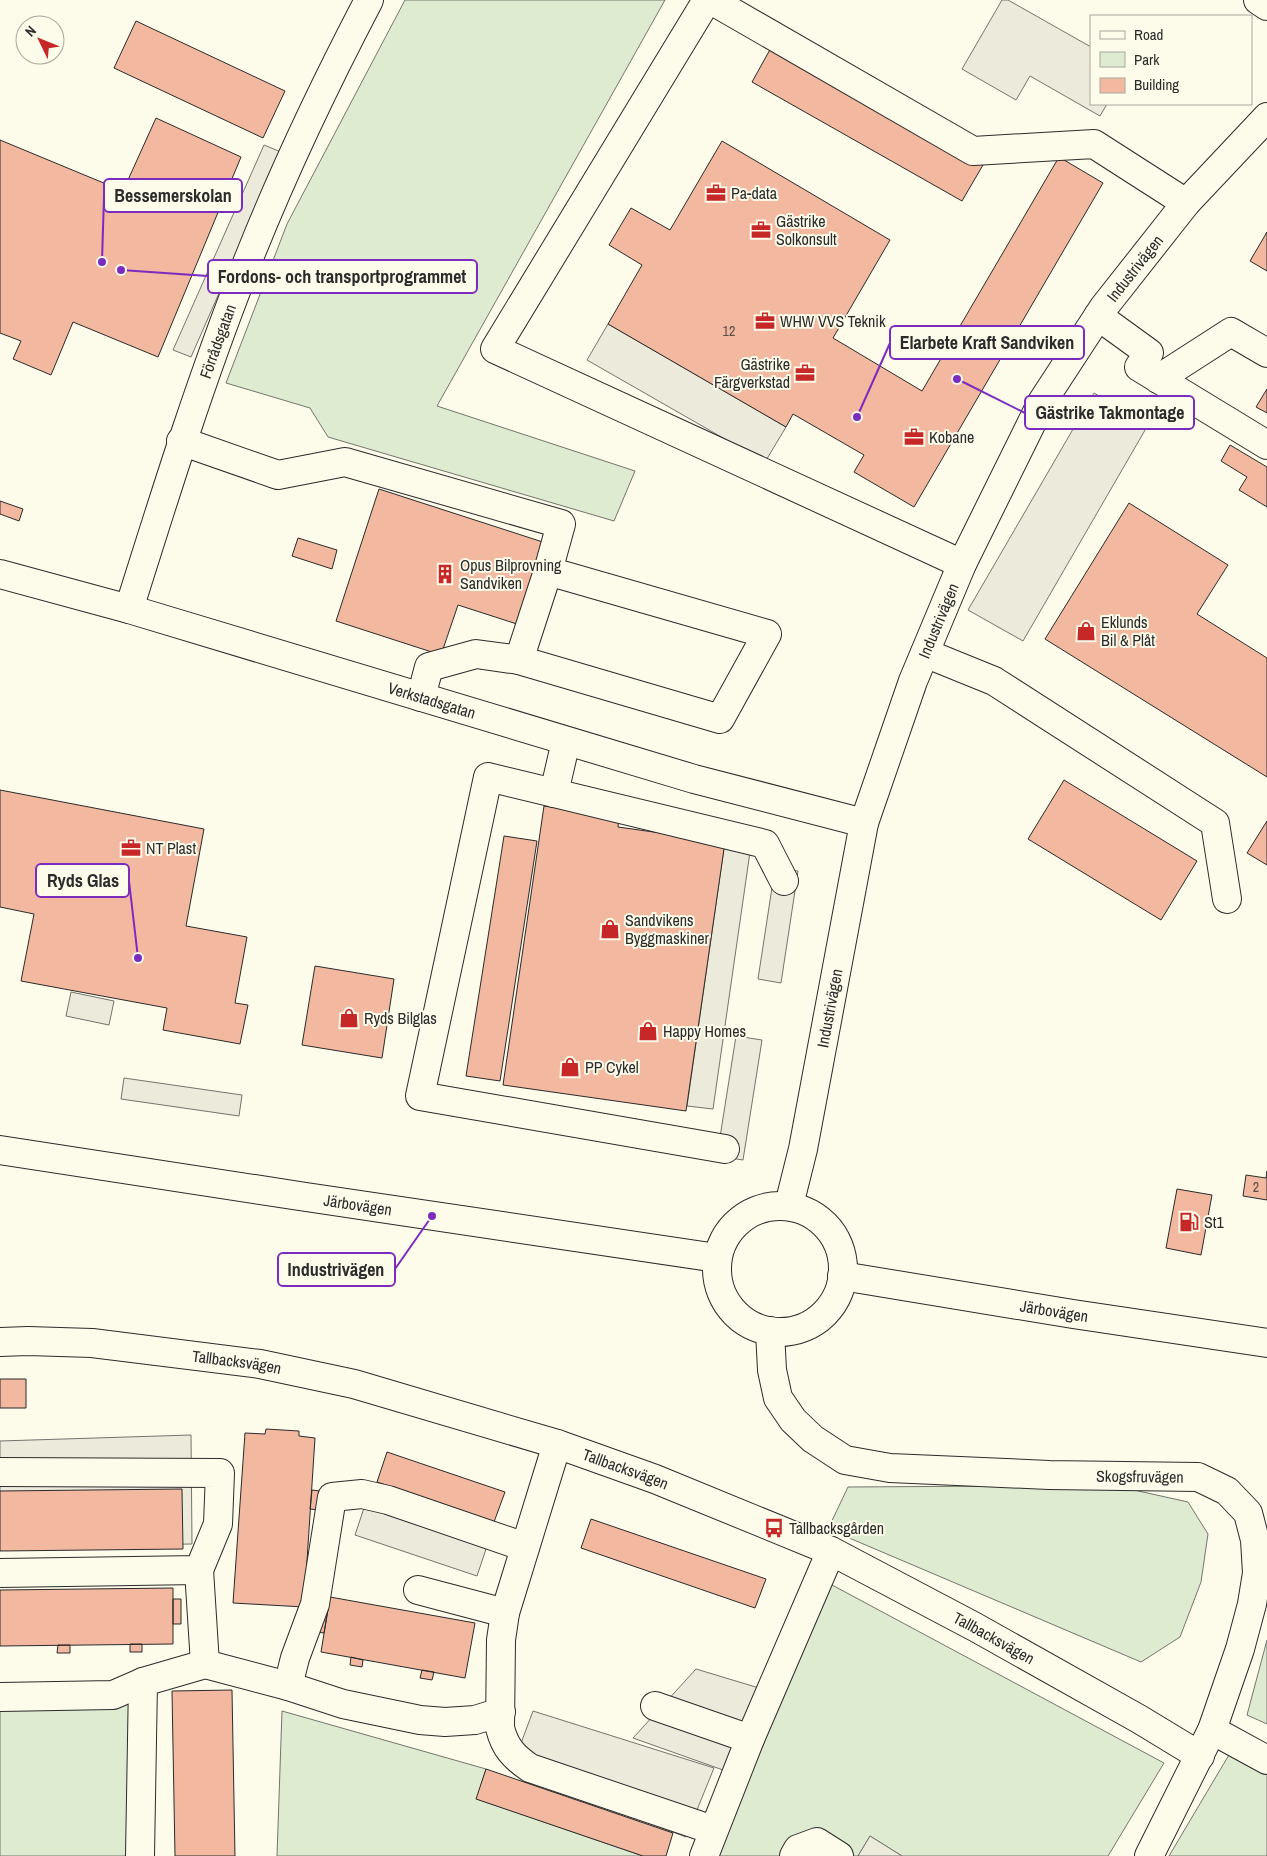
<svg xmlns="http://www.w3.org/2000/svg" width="1267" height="1856" font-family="'Archivo Narrow',sans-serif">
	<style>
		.green { fill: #deebd1; stroke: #74746e }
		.parking { fill: #eceadb; stroke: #74746e }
		.building { fill: #f2b8a0; stroke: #2b2b2b }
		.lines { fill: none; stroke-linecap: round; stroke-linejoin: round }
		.minor-casing { stroke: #2b2b2b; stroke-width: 30 }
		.major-casing { stroke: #2b2b2b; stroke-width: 30 }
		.minor { stroke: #fdfbea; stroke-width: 28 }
		.major { stroke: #fdfbea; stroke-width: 28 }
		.labels { text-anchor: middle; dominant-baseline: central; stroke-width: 4; stroke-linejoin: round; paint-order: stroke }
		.number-label { font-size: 14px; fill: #5d4e48 }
		.poi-label { font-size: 16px; fill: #2b2b2b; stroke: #fdfbea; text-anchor: start }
		.street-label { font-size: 16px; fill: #2b2b2b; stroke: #fdfbea }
		.leader { fill: none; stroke: #7b2cbf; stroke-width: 2 }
		.callout-dot { fill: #7b2cbf; stroke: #fdfbea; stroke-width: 2 }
		.callout { fill: #fdfbea; stroke: #7b2cbf; stroke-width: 2 }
		.callout-label { font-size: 18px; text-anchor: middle; font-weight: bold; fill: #2b2b2b }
	</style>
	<rect width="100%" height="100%" fill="#fdfbea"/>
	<!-- green -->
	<path class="green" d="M405,0H665L437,406L635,471L614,521L328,437L310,408L226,383L287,224Z
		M1007,1486L1125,1488L1188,1502L1208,1534L1201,1582L1180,1637L1141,1662L828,1529L848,1487Z
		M819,1578L1164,1763L1108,1856H902L870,1836L858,1856H704Z
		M1267,1640V1724L1247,1715Z
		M143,1682L140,1856H0V1697Z
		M282,1711L486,1769L477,1799L643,1856H277Z
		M1236,1743L1267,1760V1856H1169Z"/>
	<!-- parking -->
	<path class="parking" d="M1002,0H1008L1091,47V104H1107L1100,116L1030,76L1016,100L962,69Z
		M264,145L281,152L191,357L173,350Z
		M608,324L786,427L765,462L587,360Z
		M1094,393L1148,425L1023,641L968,610Z
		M724,848L750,852L713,1109L687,1106Z
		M775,868L798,871L781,983L758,979Z
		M71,992L114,1001L109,1025L66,1016Z
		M736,1036L762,1040L743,1160L717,1156Z
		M124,1078L242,1095L239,1116L121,1099Z
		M191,1435L192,1544L0,1547V1441Z
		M372,1484L494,1525L477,1576L355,1535Z
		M696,1669L759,1688L723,1770L633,1738Z
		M533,1711L714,1768L686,1837L511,1770Z
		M870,1836L902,1856H858Z"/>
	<!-- building -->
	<path class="building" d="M136,21L285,91L263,138L114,68Z
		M772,46L983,165L962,201L752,82Z
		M156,118L241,157L158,357L73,322L51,375L13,359L21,341L0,333V140L123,191Z
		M722,141L890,240L833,338L922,391L1059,157L1103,183L914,507L854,472L864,455L793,414L786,427L608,324L642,265L609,245L631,208L670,230Z
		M1267,232V271L1250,261Z
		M1267,389V413L1256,407Z
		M1230,445L1267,467V507L1239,490L1247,477L1221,461Z
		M379,489L549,544L523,626L458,605L441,655L336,621Z
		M0,501L23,509L19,521L0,514Z
		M1129,503L1228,565L1197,614L1267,658V777L1045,639Z
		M298,538L337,550L332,569L292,556Z
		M1064,780L1197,861L1161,920L1028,839Z
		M0,790L204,829L186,926L247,937L235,1003L248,1005L240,1044L163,1030L167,1008L21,981L34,914L0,907Z
		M544,806L619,817L618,827L725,842L686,1111L503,1085Z
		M1267,821V865L1247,853Z
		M504,836L537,841L500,1081L466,1076Z
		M315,966L394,979L382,1058L302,1045Z
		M1267,1171V1200L1243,1196L1246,1175L1266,1178Z
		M1177,1189L1212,1195L1201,1255L1166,1248Z
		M0,1379H26V1408H0Z
		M266,1429L299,1431V1436L315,1438L304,1607L233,1603L245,1433L265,1434Z
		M387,1452L505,1492L494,1522L377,1482Z
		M182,1489L183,1549L0,1551V1491Z
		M312,1490L320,1491L319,1510L310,1509Z
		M591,1519L766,1579L755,1608L581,1548Z
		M173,1588V1644L0,1646V1590Z
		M330,1597L475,1623L465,1678L321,1652Z
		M173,1599H181V1624H173Z
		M321,1608L328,1609L324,1633L316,1632Z
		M130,1644H142V1652H130Z
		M58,1645H70V1653H57Z
		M351,1657L363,1660L362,1667L350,1665Z
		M422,1670L434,1672L432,1680L420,1678Z
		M232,1690L235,1856H175L172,1691Z
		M486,1769L673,1833L666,1856H643L476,1799Z"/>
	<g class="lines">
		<defs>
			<g id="minor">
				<path d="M707,0L495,349L962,564"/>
				<path d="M711,0L973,151L1094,144L1186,203"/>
				<path d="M1258,0L1267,6"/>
				<path d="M1098,316L1149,353L1139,367L1267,445"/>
				<path d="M1158,379L1231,332L1267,353"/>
				<path d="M181,441L278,475L345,462L561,524L548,571L767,634L720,719L519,660L476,654L429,667L421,697"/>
				<path id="s1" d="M0,574L129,609L694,779L864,823"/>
				<path id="s2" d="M129,609C166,491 203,373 249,258C284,170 325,84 369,0"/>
				<path d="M925,653L994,681L1215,823L1227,899"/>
				<path d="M519,660L548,571"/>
				<path d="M554,793L566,741"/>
				<path d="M725,1149L420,1096L488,777L765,844L784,881"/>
				<path id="s3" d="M789,1205L803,1149L864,823L913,681L962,564L1042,402L1104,307L1186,203L1267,117"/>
				<path id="s4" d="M770,1331L772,1370L778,1398L793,1420L813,1439L845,1460L890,1468L1049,1475L1198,1477L1227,1491L1248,1513L1255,1540L1257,1573L1252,1604L1240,1649L1212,1730L1149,1856"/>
				<path id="s5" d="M0,1342L28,1341L92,1343L260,1364L354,1384L557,1444L655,1479L831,1551L975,1627L1139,1719L1200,1756"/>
				<path d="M557,1444L505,1613L501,1640L500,1728C505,1748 514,1757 530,1768L713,1830"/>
				<path d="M0,1472L220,1473L218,1524L199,1570L0,1573"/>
				<path d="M199,1570L205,1664"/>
				<path d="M418,1590L505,1613"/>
				<path d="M288,1686L295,1658L315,1604L332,1497L362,1494L388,1500L525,1547"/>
				<path d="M0,1697L113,1695L143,1682L205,1664L288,1686L343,1704L420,1720L445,1722L475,1720L501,1712"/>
				<path d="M655,1706L750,1739"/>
				<path d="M1212,1730L1267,1760"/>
				<path d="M140,1856L143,1682"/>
				<path d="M704,1856L750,1739L831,1551"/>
				<path d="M794,1856L798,1849L817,1842L839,1856"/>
			</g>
			<g id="major">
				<path id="s6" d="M0,1150L306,1197L717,1258"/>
				<circle cx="780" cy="1269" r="63"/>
				<path id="s7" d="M842,1276L1073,1314L1267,1343"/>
			</g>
		</defs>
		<!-- minor casing -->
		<use href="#minor" class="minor-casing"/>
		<!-- major casing -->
		<use href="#major" class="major-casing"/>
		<!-- minor -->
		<use href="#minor" class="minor"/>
		<!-- major -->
		<use href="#major" class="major"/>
	</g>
	<!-- icons -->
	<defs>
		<symbol id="office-bare" viewBox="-9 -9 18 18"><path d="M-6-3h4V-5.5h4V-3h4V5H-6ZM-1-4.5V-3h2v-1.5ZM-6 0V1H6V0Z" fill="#c62828" stroke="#fdfbea" stroke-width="2.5" paint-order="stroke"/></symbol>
		<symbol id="building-bare" viewBox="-9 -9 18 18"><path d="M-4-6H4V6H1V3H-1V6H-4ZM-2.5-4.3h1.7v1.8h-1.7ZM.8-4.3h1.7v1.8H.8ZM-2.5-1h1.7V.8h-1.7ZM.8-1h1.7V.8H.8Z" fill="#c62828" stroke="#fdfbea" stroke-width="2.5" paint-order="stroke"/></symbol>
		<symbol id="shop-bare" viewBox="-9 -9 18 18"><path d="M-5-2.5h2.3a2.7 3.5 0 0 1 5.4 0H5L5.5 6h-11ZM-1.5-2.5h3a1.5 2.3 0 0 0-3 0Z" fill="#c62828" stroke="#fdfbea" stroke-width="2.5" paint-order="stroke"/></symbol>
		<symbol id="fuel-bare" viewBox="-9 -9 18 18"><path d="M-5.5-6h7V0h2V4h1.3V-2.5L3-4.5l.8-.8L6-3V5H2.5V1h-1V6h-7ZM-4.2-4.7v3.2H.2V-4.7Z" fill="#c62828" stroke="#fdfbea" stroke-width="2.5" paint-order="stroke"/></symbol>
		<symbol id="bus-bare" viewBox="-9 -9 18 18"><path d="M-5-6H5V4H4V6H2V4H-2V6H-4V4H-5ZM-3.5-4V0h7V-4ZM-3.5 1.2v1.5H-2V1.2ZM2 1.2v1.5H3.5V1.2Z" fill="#c62828" stroke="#fdfbea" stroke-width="2.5" paint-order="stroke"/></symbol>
	</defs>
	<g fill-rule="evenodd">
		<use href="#office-bare" x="702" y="179" width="28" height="28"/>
		<use href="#office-bare" x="747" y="216" width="28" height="28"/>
		<use href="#office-bare" x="751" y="307" width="28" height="28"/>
		<use href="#office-bare" x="791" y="359" width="28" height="28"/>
		<use href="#office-bare" x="900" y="423" width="28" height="28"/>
		<use href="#building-bare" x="431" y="560" width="28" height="28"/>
		<use href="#shop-bare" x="1072" y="617" width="28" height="28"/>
		<use href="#office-bare" x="117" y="834" width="28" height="28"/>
		<use href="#shop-bare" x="596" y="915" width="28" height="28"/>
		<use href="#shop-bare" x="335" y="1004" width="28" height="28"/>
		<use href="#shop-bare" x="634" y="1017" width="28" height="28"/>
		<use href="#shop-bare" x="556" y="1053" width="28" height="28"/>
		<use href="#fuel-bare" x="1175" y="1208" width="28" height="28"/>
		<use href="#bus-bare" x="760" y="1514" width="28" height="28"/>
	</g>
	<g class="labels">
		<!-- number labels -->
		<g class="number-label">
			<text x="729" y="331">12</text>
			<text x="1256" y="1187">2</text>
		</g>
		<!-- poi labels -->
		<g class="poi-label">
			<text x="731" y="193">Pa-data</text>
			<text x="776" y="221">Gästrike<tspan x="776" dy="18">Solkonsult</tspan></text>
			<text x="780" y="321">WHW VVS Teknik</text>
			<text x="790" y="364" text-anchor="end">Gästrike<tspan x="790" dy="18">Färgverkstad</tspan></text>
			<text x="929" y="437">Kobane</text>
			<text x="460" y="565">Opus Bilprovning<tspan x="460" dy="18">Sandviken</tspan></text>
			<text x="1101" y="622">Eklunds<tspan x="1101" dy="18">Bil &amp; Plåt</tspan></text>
			<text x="146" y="848">NT Plast</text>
			<text x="625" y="920">Sandvikens<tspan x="625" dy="18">Byggmaskiner</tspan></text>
			<text x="364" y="1018">Ryds Bilglas</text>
			<text x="663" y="1031">Happy Homes</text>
			<text x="585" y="1067">PP Cykel</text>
			<text x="1204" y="1222">St1</text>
			<text x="789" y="1528">Tallbacksgården</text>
		</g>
		<!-- street labels -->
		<g class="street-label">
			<text stroke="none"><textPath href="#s3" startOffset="1010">Industrivägen</textPath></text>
			<text stroke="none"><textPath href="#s2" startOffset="282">Förrådsgatan</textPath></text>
			<text stroke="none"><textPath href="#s3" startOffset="605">Industrivägen</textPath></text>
			<text stroke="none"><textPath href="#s1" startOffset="450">Verkstadsgatan</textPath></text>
			<text stroke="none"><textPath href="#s3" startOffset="201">Industrivägen</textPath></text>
			<text stroke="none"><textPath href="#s6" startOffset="362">Järbovägen</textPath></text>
			<text stroke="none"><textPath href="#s7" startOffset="215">Järbovägen</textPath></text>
			<text stroke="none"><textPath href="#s5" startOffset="238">Tallbacksvägen</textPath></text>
			<text stroke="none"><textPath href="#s5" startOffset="642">Tallbacksvägen</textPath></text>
			<text stroke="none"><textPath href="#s4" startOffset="456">Skogsfruvägen</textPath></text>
			<text stroke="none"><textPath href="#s5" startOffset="1048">Tallbacksvägen</textPath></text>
		</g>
	</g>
	<!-- callouts -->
	<path class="leader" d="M102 262L104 196M121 270L208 276M857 417L890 343M957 379L1025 413M138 958L129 881M432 1216L395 1269"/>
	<g class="callout-dot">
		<circle cx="102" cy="262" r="5"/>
		<circle cx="121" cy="270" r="5"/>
		<circle cx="857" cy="417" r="5"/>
		<circle cx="957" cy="379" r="5"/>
		<circle cx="138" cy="958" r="5"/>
		<circle cx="432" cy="1216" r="5"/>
	</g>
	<g class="callout">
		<rect x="104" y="179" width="138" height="33" rx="5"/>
		<rect x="208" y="260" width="269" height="33" rx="5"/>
		<rect x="890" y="326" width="194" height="33" rx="5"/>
		<rect x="1025" y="396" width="169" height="33" rx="5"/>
		<rect x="36" y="864" width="93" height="33" rx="5"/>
		<rect x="278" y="1253" width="117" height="33" rx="5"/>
	</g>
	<g class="callout-label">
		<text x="173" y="202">Bessemerskolan</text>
		<text x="342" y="283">Fordons- och transportprogrammet</text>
		<text x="987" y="349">Elarbete Kraft Sandviken</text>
		<text x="1110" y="419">Gästrike Takmontage</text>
		<text x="83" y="887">Ryds Glas</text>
		<text x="336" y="1276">Industrivägen</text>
	</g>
	<!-- legend -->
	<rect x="1090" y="15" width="162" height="90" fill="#fdfbea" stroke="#a9a89e"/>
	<rect x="1100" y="31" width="25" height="8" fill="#fdfbea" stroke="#a9a89e"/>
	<text x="1134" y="40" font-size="15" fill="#2b2b2b">Road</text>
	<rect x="1100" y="52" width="25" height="15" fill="#deebd1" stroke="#a9a89e"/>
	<text x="1134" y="65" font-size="15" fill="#2b2b2b">Park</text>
	<rect x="1100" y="78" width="25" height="15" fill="#f2b8a0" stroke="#a9a89e"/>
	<text x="1134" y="90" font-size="15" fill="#2b2b2b">Building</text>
	<!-- north arrow -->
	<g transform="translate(40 40) rotate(313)"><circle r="24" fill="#fdfbea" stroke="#a9a89e"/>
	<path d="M0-4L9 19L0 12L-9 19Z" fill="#c62828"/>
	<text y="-8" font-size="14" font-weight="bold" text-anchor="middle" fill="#2b2b2b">N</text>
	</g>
</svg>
